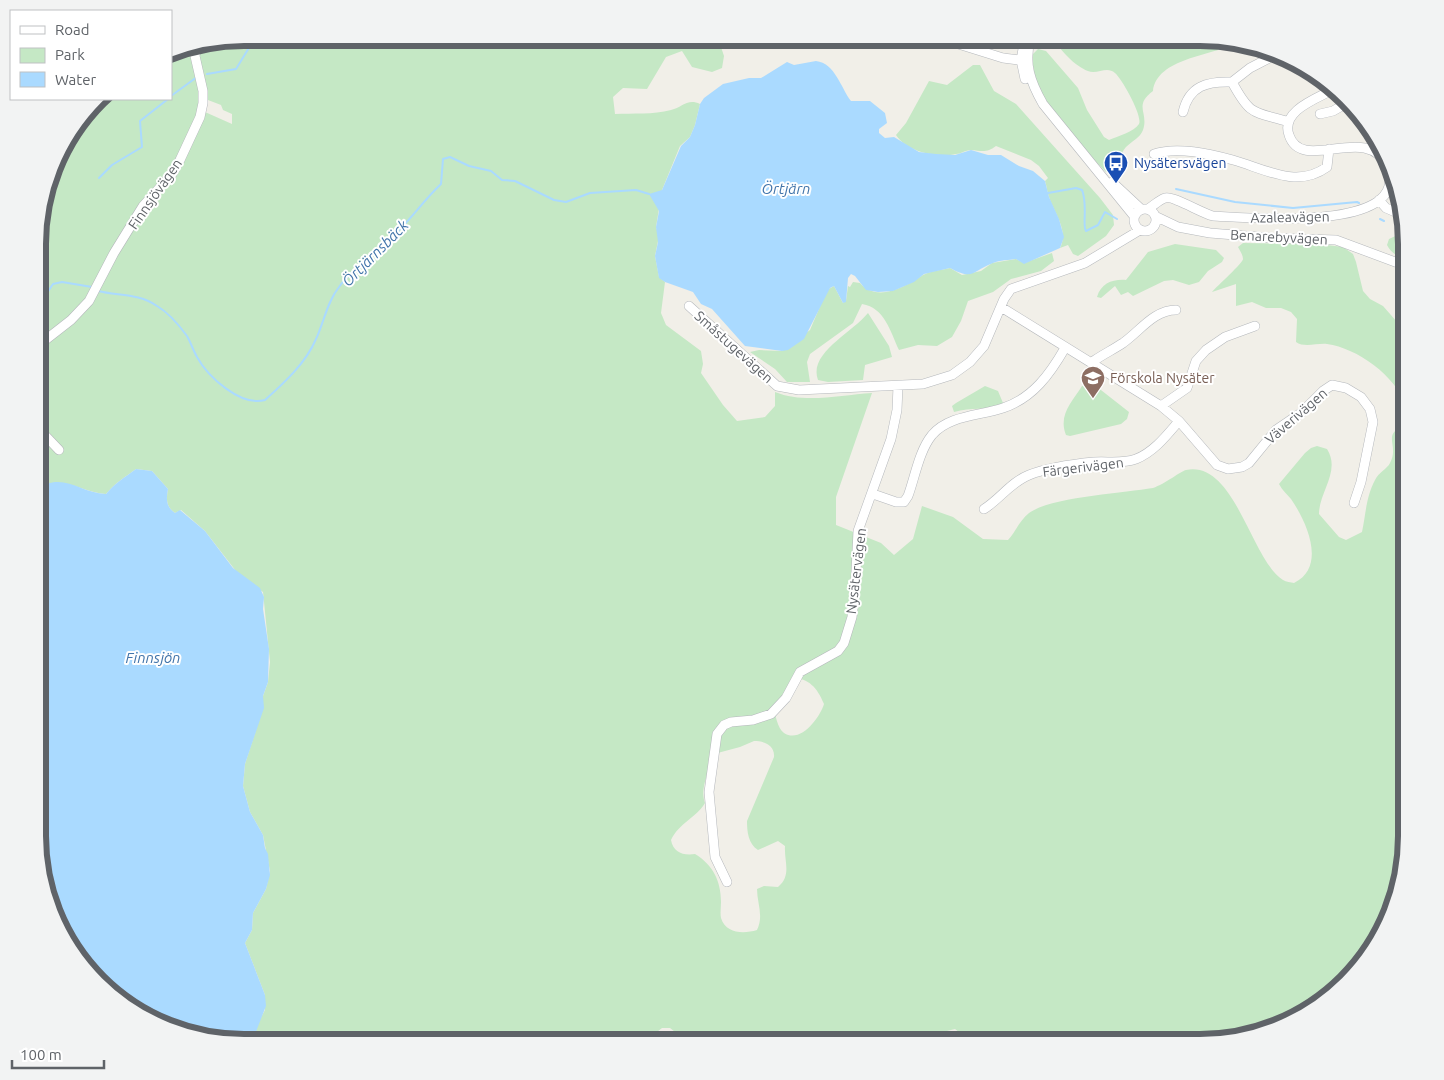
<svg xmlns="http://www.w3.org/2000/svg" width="1444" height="1080" font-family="Ubuntu,sans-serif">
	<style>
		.green { fill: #c5e8c5; fill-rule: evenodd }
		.water { fill: #aadaff }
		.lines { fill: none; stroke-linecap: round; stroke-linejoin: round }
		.stream { stroke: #aadaff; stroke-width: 2 }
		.minor-casing { stroke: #b5b8bc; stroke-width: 10 }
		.minor { stroke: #fff; stroke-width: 9 }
		.labels { text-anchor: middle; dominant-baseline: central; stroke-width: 4; stroke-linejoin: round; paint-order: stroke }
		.transit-label { font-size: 14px; fill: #164399; stroke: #fff; text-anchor: start }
		.street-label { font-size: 14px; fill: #5f6368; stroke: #fff }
		.education-label { font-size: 14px; fill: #785e54; stroke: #fff; text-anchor: start }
		.water-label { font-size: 15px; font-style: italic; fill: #4174aa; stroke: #fff }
		.rim { fill: none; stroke: #5f6368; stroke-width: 6 }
	</style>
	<rect width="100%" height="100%" fill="#f1efe8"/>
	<!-- green -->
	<path class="green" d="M244,38H718L724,56L722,68L712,72L692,67L682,51L666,57L647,89L623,88L613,97L615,114C633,113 653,115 671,110C682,108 687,98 700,104L695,125L690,137L680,146L662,190L656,227L659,236L655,256L659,277L665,282L661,313L666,325L701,351L703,364L701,373L723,405L737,421L765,417L775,406V392C805,404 840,395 872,393L836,497V525L881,543L894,555L913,539L922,506L953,517L983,539L1008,540C1016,531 1020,520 1029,513C1051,497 1124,493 1153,488C1165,484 1181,471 1186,470C1235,460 1251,560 1283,580C1286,582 1291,582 1294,583C1327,567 1307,522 1291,499C1287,494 1282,490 1279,484L1305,453L1311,448L1317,446L1327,449C1341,471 1319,492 1319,514L1339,537L1346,540L1362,532C1366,513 1366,497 1375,480C1379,472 1387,469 1390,463C1400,445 1380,434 1406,425V850L1391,915L1356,972L1291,1021L1200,1042H972L955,1029L947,1031L940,1042H688L670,1028H662L653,1035L652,1042H252L257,1025L265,1010V995L245,943L252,930L253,913L266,889L270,871L263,835L250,812L243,786L245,764L263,708V696L268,682L270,662L263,592L239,575L205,531L181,510L175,513C166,507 166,499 168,489L152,471L136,469C125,477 114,484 106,494C82,493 62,474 39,488V217L65,141L100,99H171V52L177,49ZM208,100L221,105L223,110L232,114V124L205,112ZM792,677C809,679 817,687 824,704C820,717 801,744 784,733C777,728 776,715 773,708L786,690ZM754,741C764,741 775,745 774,757L747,821C747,831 748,844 758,850L778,841L785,846C784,862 792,875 778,887L764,886L757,889C757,903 764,916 757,930C744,934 726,934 721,918C720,913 721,907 721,902C721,881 713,865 695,854C683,856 673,852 671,840C679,823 696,818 705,803C699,787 711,772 710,755L740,747Z
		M1104,38H1213L1236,43C1212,56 1157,58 1153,91C1133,106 1149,112 1143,130C1140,138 1132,141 1126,147C1120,154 1117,164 1115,172H1106L1098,164C1071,136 1029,95 1033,54L1038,49L1046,51L1078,88L1087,110L1104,137L1109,140C1118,136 1134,132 1139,124C1143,116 1122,79 1115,73C1108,67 1101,72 1093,72C1080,71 1064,54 1057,44Z
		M973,65H980L994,91L1016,104L1100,198L1113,215L1114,225L1106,236L1078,256L1073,254L1068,245L1060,248C1069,230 1054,213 1049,197C1047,192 1047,187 1045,181L1048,178L1039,166L1031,160L996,146C987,153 982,151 971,150C965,150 961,154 956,154C937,158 907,152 896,135L906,123L929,81L947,85Z
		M1404,232L1406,253C1399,259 1391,253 1387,245L1389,239Z
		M1243,243L1319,244L1343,247L1353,254L1356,262L1363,291L1370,299L1383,306L1405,331L1404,341L1398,349L1406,374V406C1396,376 1357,348 1327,344C1317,343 1304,348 1296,342L1297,319L1291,312L1281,308H1266L1252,302L1236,306V284L1212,292C1217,286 1243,263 1243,259C1243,255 1240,251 1238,247Z
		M1175,244L1216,250L1224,258L1222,262L1208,271L1199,282L1189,285L1173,280L1164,281L1133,296L1128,292L1121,295L1115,286L1101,298L1097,297C1101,283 1113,279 1126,280L1148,252Z
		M1052,253L1054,261L1041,271L1011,279L993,292L968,301L961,321L952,337L937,346L918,345L899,350C890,331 885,308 862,304L853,323L810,354L807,362L810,382H787L775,369L750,352L759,350L782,351L810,330L827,290L834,286L843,303L846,301L848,286L850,287L853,282L860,283C878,303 904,287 923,275C930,271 942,270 950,268L962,275L981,271L992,263L1016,259L1024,263Z
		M868,313L889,346L892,357L865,365L863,380L828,382L818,380C808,353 852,333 868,313Z
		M1092,383L1129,412L1127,419L1121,424L1070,436L1066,435C1058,415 1072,402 1082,386Z
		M985,386L998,391L1003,403C988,411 971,407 954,412L952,406L956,403Z"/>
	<!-- water -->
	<path class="water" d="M816,61C835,63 841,88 851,101H870L885,113L887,123L879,129V133L885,138L894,137L919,152L936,154L955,155L971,150L988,155H1001L1019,166L1033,171L1045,181L1049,197L1059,219L1064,237L1060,248L1024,264L1016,259C1009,260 1000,260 993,263C972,271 974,281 950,268L924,274L914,282L893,291L878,292L866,290L855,276L851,274L848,278L846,302L843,303L834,286L830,288L804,339L788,350L782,351L745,346L712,309L701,304L693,292L665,282L659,278L655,256L658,242L656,227L659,211L649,194L662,190L681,146L690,137L695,125L700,104L704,98L723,84L749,78H761L787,62L794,65Z
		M136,469L152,471L168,489C166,499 166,507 175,513L180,510L205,531L233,568L260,588L264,597L263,609L269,649L268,682L263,696L264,708L245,764L243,786L250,812L263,835L265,848L268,854L270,875L266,889L253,913L252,930L245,943L265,995L266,1006L252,1042H231L165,1027L108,992L59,928L38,850L39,488C64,472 80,493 106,494C114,484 125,477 136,469Z"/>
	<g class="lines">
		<!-- stream -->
		<path class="stream" d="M207,74L236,69L255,38
			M171,96L197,77
			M99,178L112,165L142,147L140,121L168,99
			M1176,189L1235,202L1293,208L1357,202L1359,203
			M1048,193L1076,188L1082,190C1088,204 1082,227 1086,231L1098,225L1105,212L1117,219
			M1380,219L1384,221
			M1396,222H1402
			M98,291C118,296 139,293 157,306C169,313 179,325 187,336C191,343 193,350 197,357C208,377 241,407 265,400C284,383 306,363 316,339C324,322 327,302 339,287C354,266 381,248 400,229C414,215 426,198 441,184L443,159L450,157L469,166L491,171L502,180L515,181L554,200L566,202L590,193L636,190L649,194
			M39,305L53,284L62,282L92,287
			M995,1042L999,1037"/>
		<defs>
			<path id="minor" d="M939,38L1003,58L1027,61
				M1031,38C1023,63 1031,83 1043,104L1134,216
				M1279,53L1250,68L1232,82C1251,117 1253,111 1289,122
				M1025,79L1021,60L1025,38
				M1183,112C1189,86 1207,81 1232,82
				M1320,114L1333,111L1347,103
				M1154,154C1177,146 1210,154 1233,160C1265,169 1297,189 1327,167L1329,149
				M1112,182L1141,209
				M1379,200L1386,208L1400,214
				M1134 220a11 11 0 1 1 22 0a11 11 0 1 1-22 0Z
				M1148,209C1153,206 1159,200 1165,198C1172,195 1201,213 1213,216C1242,217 1414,234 1387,167C1368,121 1302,175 1289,135C1280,110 1319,98 1336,88
				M1155,216L1178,227L1210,233L1272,238L1336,240L1406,266
				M689,306L777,386L799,390L923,384L952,375L970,362L984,346L1004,299L1011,289L1085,263L1140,230
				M1001,307L1161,406L1179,421L1217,465L1228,469L1242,467L1249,463L1276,430L1301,413L1323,391L1332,385L1346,388L1361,397L1370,409L1373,422L1361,482L1354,503
				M39,345L71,320L89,301L114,253L143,206L172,174L180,160L200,117L203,103V91L195,56L197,45
				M1092,364L1095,360C1104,354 1114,349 1123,343C1140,331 1154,310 1176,310
				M1161,406L1187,388L1196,361L1206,350L1225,337L1255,326
				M39,429L59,450
				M873,494L896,502H904L908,496C915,477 919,451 932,435C949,415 980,416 1003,408C1033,398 1050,374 1065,348
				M984,509C1000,499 1011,482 1029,475C1049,467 1073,464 1094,462C1108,461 1122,464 1136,459C1154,452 1167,435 1179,421
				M727,882L715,857L709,792L717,734L724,725L731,722L753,720L771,714L786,698L800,672L838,651L844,643L852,617L855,592L858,531L891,439L897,410L898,386"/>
		</defs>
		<!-- minor casing -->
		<use href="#minor" class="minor-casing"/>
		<!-- minor -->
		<use href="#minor" class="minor"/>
	</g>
	<!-- icons -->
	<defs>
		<symbol id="bus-pin" viewBox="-11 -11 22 30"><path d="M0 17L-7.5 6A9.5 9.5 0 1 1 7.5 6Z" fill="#1a4fb4" stroke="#fff"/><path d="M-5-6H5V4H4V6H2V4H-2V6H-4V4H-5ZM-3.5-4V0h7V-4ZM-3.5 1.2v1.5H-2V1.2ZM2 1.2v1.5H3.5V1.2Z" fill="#fff"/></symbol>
		<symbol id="school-pin" viewBox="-11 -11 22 30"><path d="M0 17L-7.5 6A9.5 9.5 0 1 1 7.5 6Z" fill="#8d6e63" stroke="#fff"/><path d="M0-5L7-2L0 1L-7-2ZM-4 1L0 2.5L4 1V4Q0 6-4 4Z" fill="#fff"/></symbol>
	</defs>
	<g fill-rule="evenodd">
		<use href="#bus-pin" x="1102" y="149" width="28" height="38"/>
		<use href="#school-pin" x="1079" y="364" width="28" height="38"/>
	</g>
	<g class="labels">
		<!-- transit labels -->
		<g class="transit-label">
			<text x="1134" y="163">Nysätersvägen</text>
		</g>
		<!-- street labels -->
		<g class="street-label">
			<text transform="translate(155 194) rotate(-55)">Finnsjövägen</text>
			<text transform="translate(1290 217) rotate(-1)">Azaleavägen</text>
			<text transform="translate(1279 237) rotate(3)">Benarebyvägen</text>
			<text transform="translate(734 347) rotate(42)">Småstugevägen</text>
			<text transform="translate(1296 416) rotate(-41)">Väverivägen</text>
			<text transform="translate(1083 467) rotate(-7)">Färgerivägen</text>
			<text transform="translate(856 571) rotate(-83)">Nysätervägen</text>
		</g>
		<!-- education labels -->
		<g class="education-label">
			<text x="1110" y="378">Förskola Nysäter</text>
		</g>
		<!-- water labels -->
		<g class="water-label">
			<text x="786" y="188">Örtjärn</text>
			<text transform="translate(375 253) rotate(-45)">Örtjärnsbäck</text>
			<text x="153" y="657">Finnsjön</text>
		</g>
	</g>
	<!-- crop -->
	<path d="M0 0H1444V1080H0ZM244 46H1200A198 198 0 0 1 1398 244V836A198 198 0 0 1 1200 1034H244A198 198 0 0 1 46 836V244A198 198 0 0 1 244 46Z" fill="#f2f3f3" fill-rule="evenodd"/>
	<path class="rim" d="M244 46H1200A198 198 0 0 1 1398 244V836A198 198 0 0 1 1200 1034H244A198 198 0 0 1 46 836V244A198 198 0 0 1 244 46Z"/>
	<!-- legend -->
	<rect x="10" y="10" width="162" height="90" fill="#ffffff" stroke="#bfc1c3"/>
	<rect x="20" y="26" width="25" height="8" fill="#ffffff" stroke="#bfc1c3"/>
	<text x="55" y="35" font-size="15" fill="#5f6368">Road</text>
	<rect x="20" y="48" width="25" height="15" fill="#c5e8c5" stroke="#bfc1c3"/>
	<text x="55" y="60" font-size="15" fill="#5f6368">Park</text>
	<rect x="20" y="72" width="25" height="15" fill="#aadaff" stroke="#bfc1c3"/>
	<text x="55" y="85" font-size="15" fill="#5f6368">Water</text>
	<!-- scale -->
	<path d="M12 1060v8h92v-8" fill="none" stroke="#5f6368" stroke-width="2.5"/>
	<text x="20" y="1060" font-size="15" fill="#5f6368" stroke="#ffffff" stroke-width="4" paint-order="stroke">100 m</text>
</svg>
